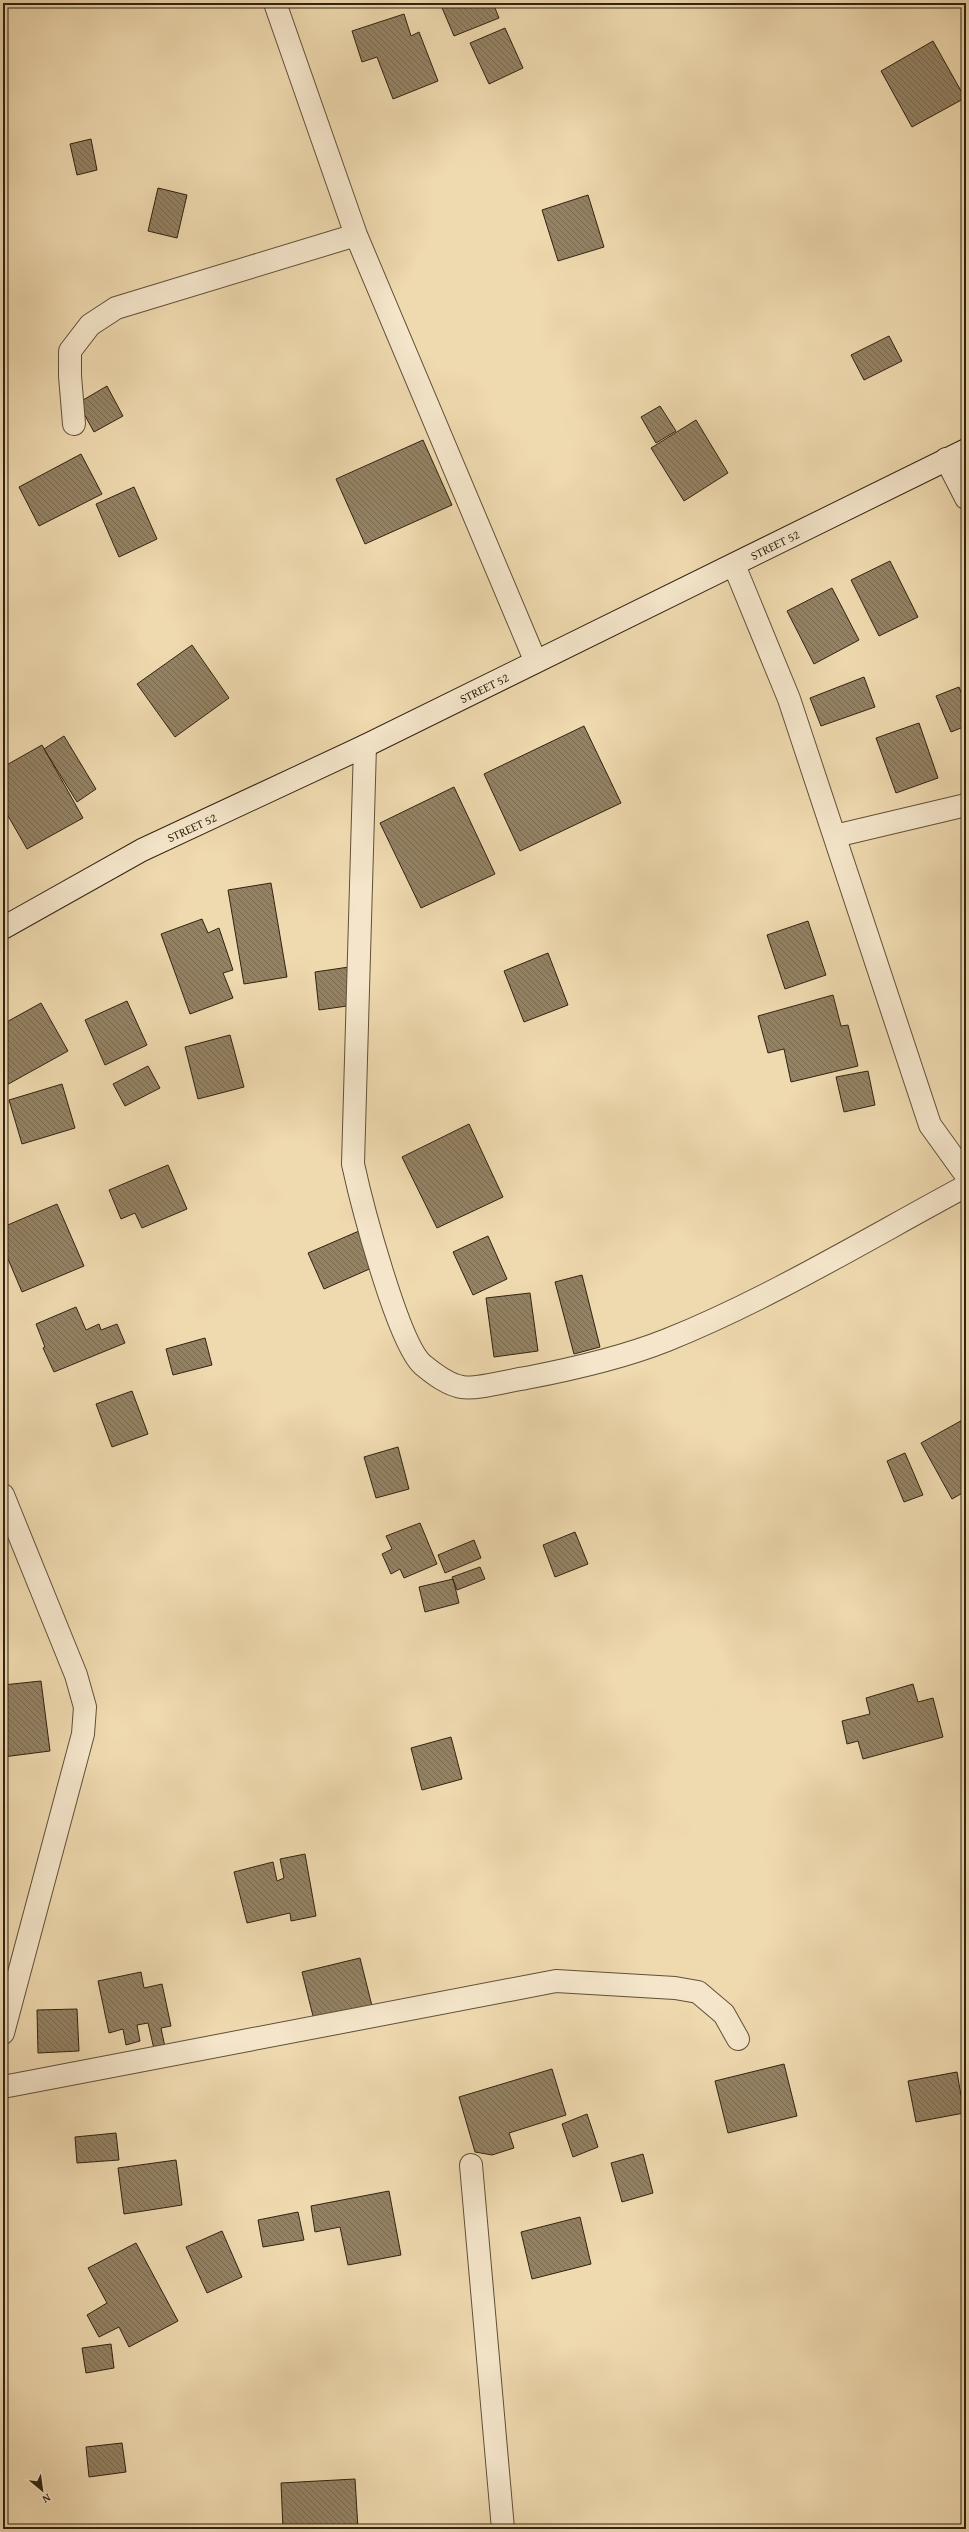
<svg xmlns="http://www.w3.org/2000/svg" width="969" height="2532" font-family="'Gentium Book Plus',serif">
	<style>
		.building { fill: url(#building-back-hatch); stroke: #312311 }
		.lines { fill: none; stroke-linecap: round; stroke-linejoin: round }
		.street-casing { stroke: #605038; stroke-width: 24 }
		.secondary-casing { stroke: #312311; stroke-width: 24 }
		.street { stroke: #f5e6cb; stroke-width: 22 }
		.secondary { stroke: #f5e6cb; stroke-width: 22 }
		.labels { text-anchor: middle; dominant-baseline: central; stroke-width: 3; stroke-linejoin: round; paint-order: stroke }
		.street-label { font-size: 12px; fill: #312311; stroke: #f5e6cb }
	</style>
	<defs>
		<pattern id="building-back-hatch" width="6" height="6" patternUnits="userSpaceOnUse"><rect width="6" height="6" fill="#948263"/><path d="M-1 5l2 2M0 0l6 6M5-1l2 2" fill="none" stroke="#796a50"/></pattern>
	</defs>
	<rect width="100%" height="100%" fill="#efd9af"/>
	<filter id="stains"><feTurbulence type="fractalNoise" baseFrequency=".005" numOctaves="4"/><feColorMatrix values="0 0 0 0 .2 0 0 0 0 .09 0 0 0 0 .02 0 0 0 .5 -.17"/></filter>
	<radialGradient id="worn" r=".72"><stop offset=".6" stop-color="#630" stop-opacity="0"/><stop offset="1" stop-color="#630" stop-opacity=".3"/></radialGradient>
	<!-- building -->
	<path class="building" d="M440,3H493L499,18L454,36Z
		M404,14L411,36L419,32L438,81L393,99L377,57L362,62L352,31Z
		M505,28L523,68L489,84L470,43Z
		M933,41L965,98L912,127L881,71Z
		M91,139L97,170L77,175L70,144Z
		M158,188L187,195L177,238L148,231Z
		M588,195L604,247L558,261L542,210Z
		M889,336L902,361L864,380L851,355Z
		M107,386L123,416L94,432L78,403Z
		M660,406L676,431L656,443L641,417Z
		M696,420L728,473L684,501L651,448Z
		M423,440L452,505L365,544L336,479Z
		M81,454L102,494L39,526L19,487Z
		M134,487L157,539L119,557L96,504Z
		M890,561L918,617L879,636L851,580Z
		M832,588L859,640L814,664L787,611Z
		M192,645L229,698L175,737L137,684Z
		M864,677L875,707L821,726L810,698Z
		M959,687L966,705V726L951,732L936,696Z
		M919,723L938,778L896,793L876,738Z
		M584,726L621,803L520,851L484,774Z
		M64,736L96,789L77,802L44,749Z
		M42,745L83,818L27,849L3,807V767Z
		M963,750H966V779Z
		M454,787L495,874L421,908L380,823Z
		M271,883L287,977L244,984L228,890Z
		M202,919L208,933L219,928L233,970L223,973L233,998L190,1014L161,934Z
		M808,921L826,975L785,989L767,935Z
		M548,953L568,1005L524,1022L504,971Z
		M349,967L354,1005L319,1010L315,972Z
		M833,995L841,1026L848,1025L858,1066L791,1082L784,1049L768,1053L758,1016Z
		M127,1001L147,1045L105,1065L85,1020Z
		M41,1003L68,1051L3,1087V1024Z
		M230,1035L244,1087L198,1099L185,1047Z
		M148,1066L160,1088L125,1106L113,1084Z
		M868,1071L875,1105L844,1112L836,1077Z
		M62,1084L75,1128L22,1144L9,1100Z
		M469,1124L503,1197L437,1228L402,1157Z
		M168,1165L187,1209L142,1228L135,1213L121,1219L109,1190Z
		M57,1204L84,1266L22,1292L3,1247V1227Z
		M359,1231L374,1267L324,1289L308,1253Z
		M488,1236L507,1279L473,1295L453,1252Z
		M582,1275L600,1347L574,1354L555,1282Z
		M530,1293L538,1351L494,1357L486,1298Z
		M76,1307L86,1330L99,1324L101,1330L117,1324L125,1343L54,1372L43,1348L45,1347L36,1324Z
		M205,1338L212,1365L173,1375L166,1349Z
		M132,1391L148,1434L112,1447L96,1404Z
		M966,1418V1491L952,1499L921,1443Z
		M398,1447L409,1489L376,1498L364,1457Z
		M905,1453L923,1495L904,1502L887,1461Z
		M420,1523L437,1564L404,1578L400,1569L391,1574L382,1554L392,1549L386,1536Z
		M575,1532L588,1564L555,1577L543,1545Z
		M474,1540L481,1558L445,1573L438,1555Z
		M480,1567L485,1579L457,1590L452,1577Z
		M453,1579L459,1603L425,1612L419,1587Z
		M41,1681L50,1751L3,1757V1685Z
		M913,1684L918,1702L933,1698L943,1737L863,1759L858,1741L847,1744L842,1721L870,1714L866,1698Z
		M451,1737L462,1779L422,1790L411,1748Z
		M305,1854L316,1916L291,1921L290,1913L247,1923L234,1872L273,1862L277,1881L284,1878L280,1859Z
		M360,1958L372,2006L314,2020L302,1972Z
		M141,1972L144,1988L162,1984L171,2026L161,2028L165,2047L154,2049L148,2023L137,2025L140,2041L126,2045L123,2029L109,2033L98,1981Z
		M77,2009L79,2051L38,2053L37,2010Z
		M784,2064L797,2116L728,2133L715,2081Z
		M552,2069L566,2115L509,2133L514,2148L492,2155L475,2152L459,2097Z
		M957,2072L964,2113L916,2122L908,2081Z
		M587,2114L598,2147L573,2157L562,2124Z
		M116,2133L119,2160L77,2163L75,2137Z
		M643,2154L653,2193L622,2202L611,2163Z
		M176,2160L182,2205L124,2214L118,2168Z
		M389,2191L401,2255L348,2265L340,2227L315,2232L311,2206Z
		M298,2212L304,2240L263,2247L258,2220Z
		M580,2217L591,2264L532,2279L521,2232Z
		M222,2231L242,2277L207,2293L186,2247Z
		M136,2243L178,2321L129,2347L119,2327L99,2337L87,2315L107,2303L88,2268Z
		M111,2344L114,2368L86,2373L82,2348Z
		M122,2443L126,2472L89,2477L86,2447Z
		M355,2479L358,2529H283L281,2483Z"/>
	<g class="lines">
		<defs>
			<path id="street" d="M275,3L356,235L535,660
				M74,424L70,376V351L90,325L116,308L356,235
				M946,459L966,498
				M734,565L789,699L930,1125L966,1175
				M365,746L353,1164C361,1201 398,1344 423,1365C434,1374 448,1385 462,1387C475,1390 511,1380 526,1378C573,1369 622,1358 667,1340C769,1299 869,1238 966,1186
				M835,836L966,805
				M3,1495L76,1675L85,1707L83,1734L3,2033
				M3,2087L556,1981L675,1988L698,1992L724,2014L738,2039
				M471,2165L503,2529"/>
			<g id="secondary">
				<path id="s1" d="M3,928L142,850L365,746L966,450"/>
			</g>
		</defs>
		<!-- street casing -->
		<use href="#street" class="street-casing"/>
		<!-- secondary casing -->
		<use href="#secondary" class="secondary-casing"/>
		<!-- street -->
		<use href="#street" class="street"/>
		<!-- secondary -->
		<use href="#secondary" class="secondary"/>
	</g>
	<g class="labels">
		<!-- street labels -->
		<g class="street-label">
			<text stroke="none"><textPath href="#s1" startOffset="862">STREET 52</textPath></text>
			<text stroke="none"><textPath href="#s1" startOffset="538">STREET 52</textPath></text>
			<text stroke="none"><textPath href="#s1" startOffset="214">STREET 52</textPath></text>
		</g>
	</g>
	<!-- margin -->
	<rect width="969" height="2532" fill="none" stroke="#efd9af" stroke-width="16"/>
	<rect x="4" y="4" width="961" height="2524" fill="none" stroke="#312311" stroke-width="2"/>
	<rect x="8" y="8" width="953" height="2516" fill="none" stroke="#312311"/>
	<!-- north arrow -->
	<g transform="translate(42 2490) rotate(151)" stroke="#f5e6cb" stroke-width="3" paint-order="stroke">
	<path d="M0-3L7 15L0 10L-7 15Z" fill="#312311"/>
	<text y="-6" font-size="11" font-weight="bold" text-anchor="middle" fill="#312311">N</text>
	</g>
	<rect width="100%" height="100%" filter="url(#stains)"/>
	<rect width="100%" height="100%" fill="url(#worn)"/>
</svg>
